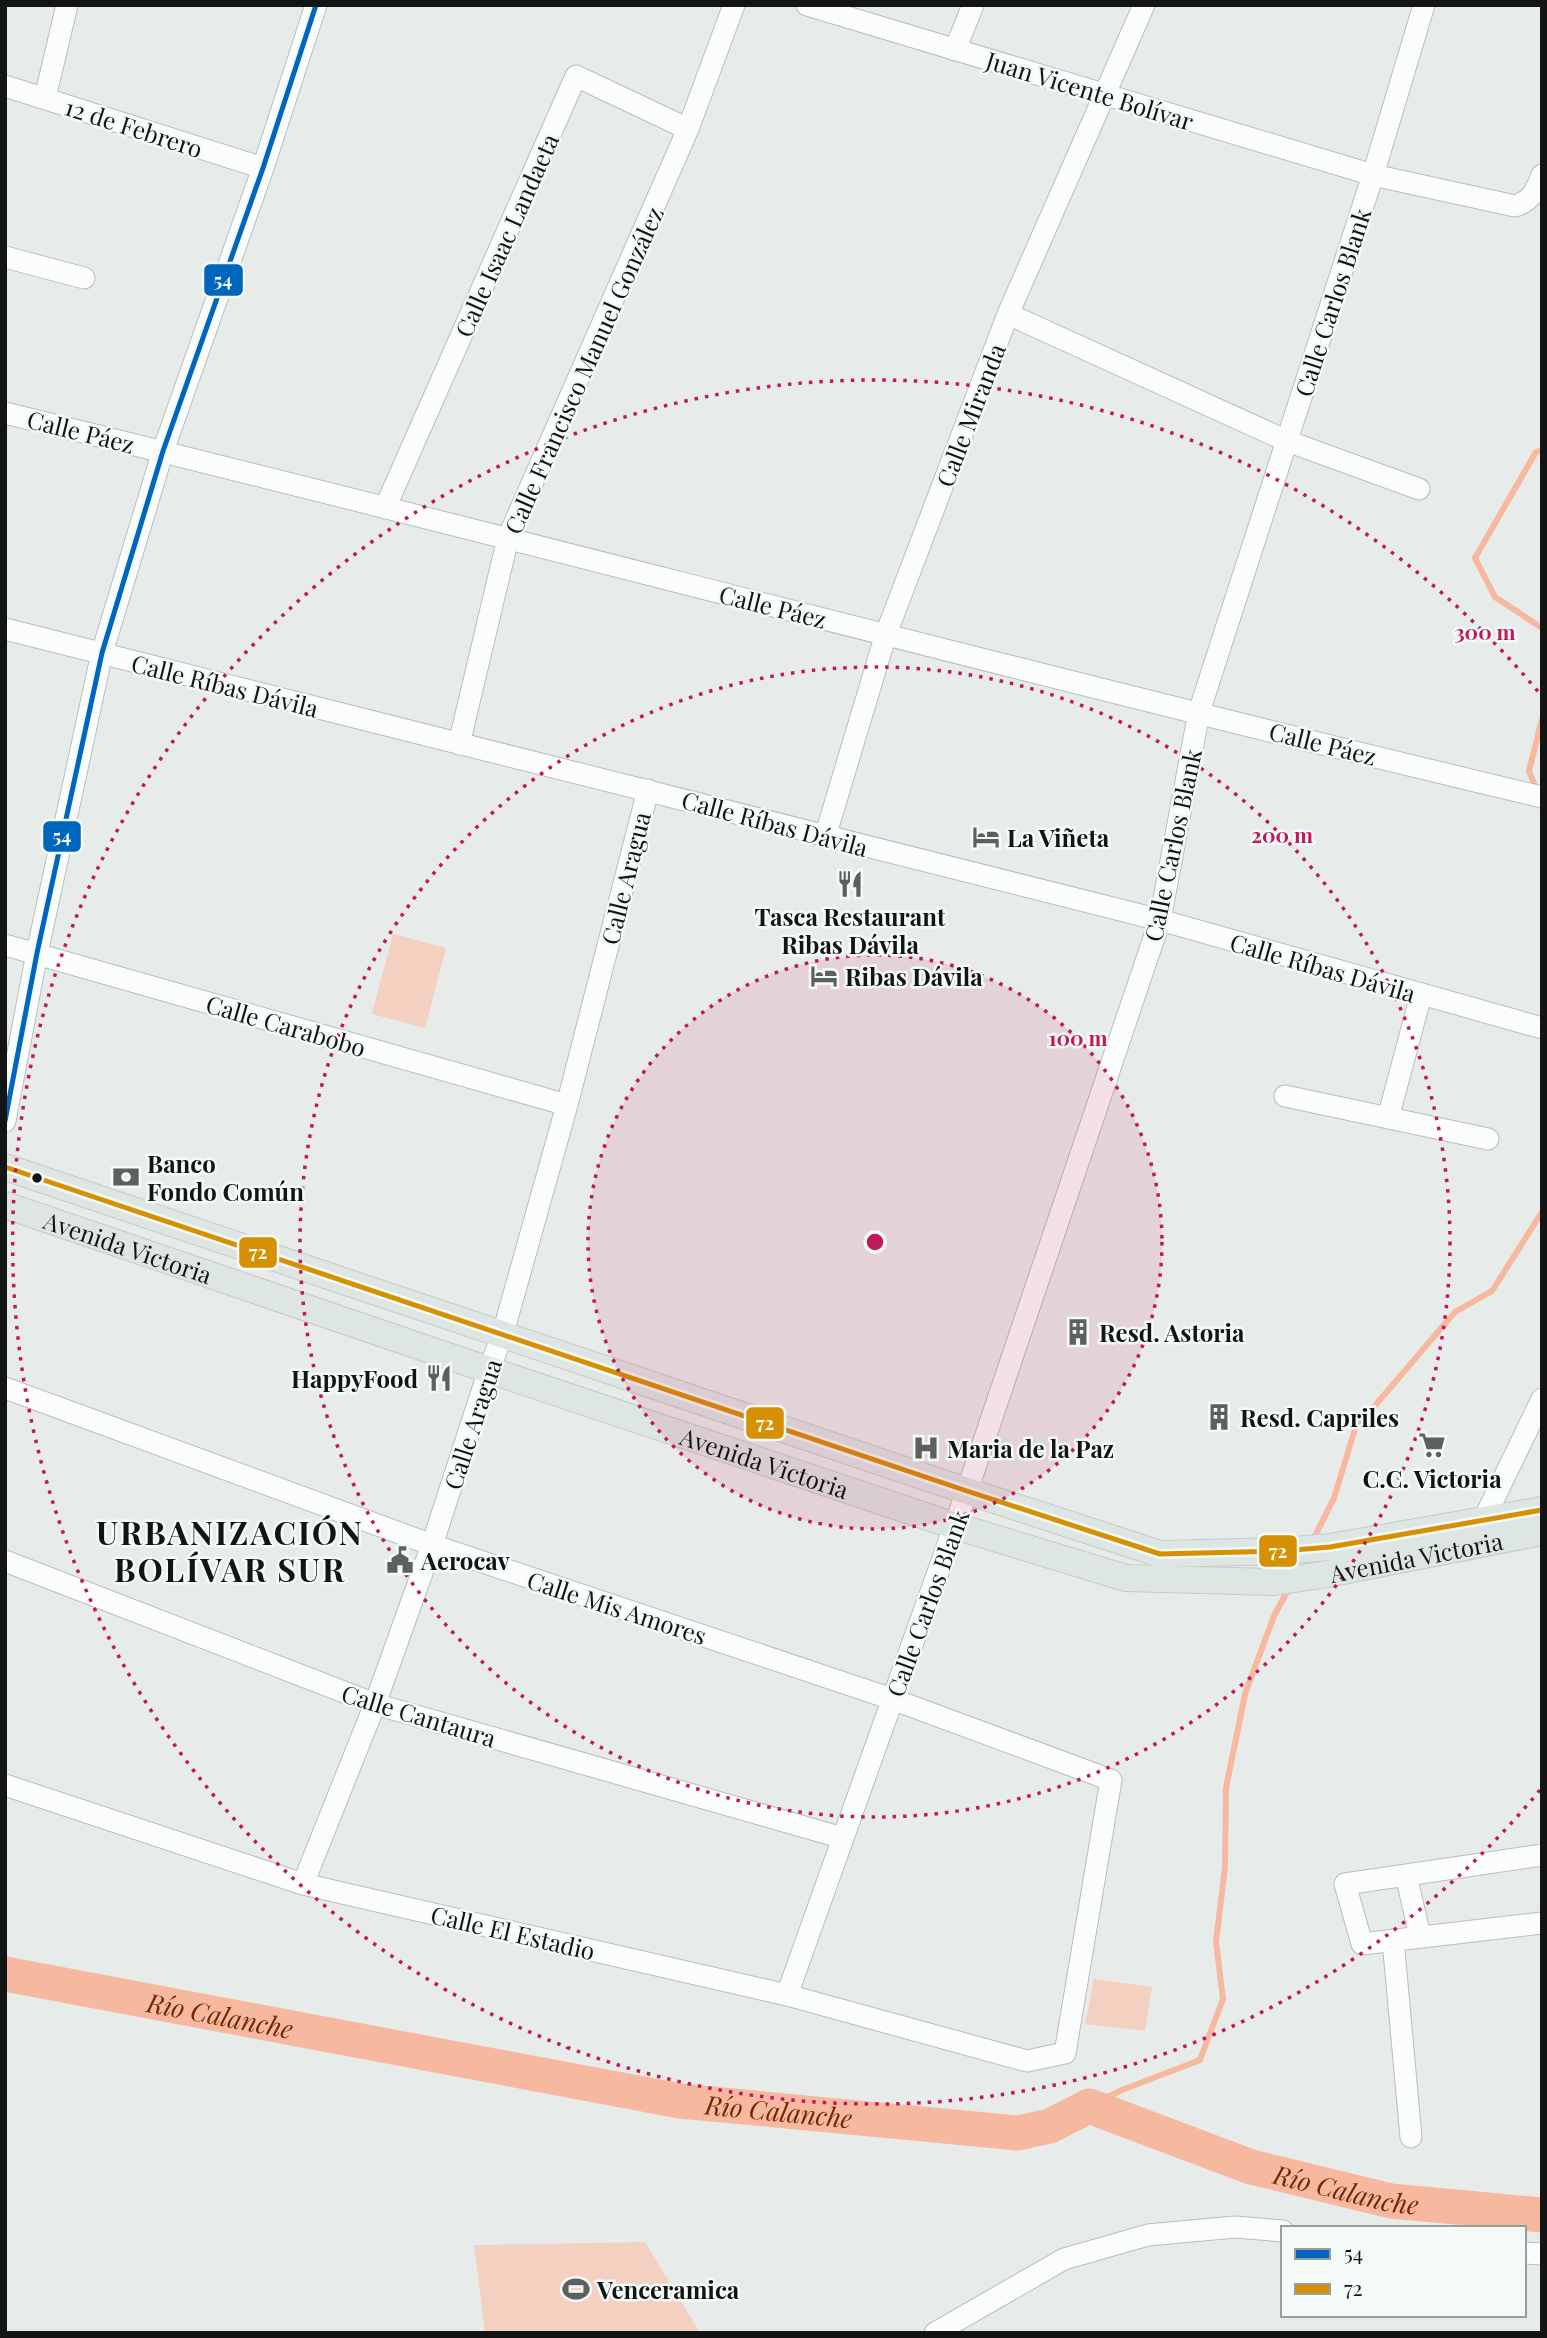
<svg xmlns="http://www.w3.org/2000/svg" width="1547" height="2338" font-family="'Playfair Display',serif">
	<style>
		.green { fill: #f4d0c0 }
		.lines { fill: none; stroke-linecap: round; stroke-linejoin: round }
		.stream { stroke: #f6b9a0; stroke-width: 6 }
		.river { stroke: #f6b9a0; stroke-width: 35 }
		.minor-casing { stroke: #babebd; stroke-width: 23 }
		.major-casing { stroke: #c7c9c9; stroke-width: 28 }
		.minor { stroke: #fbfcfc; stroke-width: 21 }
		.major { stroke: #dde6e3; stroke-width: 26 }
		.bus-1-casing { stroke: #f3faf7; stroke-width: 10 }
		.bus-2-casing { stroke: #f3faf7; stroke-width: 10 }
		.bus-1 { stroke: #0065bd; stroke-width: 5 }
		.bus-2 { stroke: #d59003; stroke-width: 5 }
		.ring { fill: none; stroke: #c2185b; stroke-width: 3.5; stroke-dasharray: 3.5 7 }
		.bus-dot { fill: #131514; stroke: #f3faf7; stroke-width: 2.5 }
		.labels { text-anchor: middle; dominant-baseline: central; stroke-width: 5; stroke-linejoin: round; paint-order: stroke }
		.street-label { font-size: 24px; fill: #131514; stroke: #f3faf7 }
		.poi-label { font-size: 24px; font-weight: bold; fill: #131514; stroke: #f3faf7; text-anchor: start }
		.water-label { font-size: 26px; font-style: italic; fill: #742700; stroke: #f3faf7 }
		.district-label { font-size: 32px; font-weight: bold; letter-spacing: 2px; fill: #131514; stroke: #f3faf7 }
		.centre { fill: #c2185b; stroke: #f3faf7; stroke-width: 3.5 }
		.ring-label { font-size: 21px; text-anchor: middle; font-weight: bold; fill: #c2185b; stroke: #f3faf7; stroke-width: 5; stroke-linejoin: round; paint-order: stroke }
		.line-badge { stroke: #f3faf7; stroke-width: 2.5 }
		.badge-label { font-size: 19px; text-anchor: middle; font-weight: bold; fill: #fff }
	</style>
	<rect width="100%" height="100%" fill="#e7ecea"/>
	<!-- green -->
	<path class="green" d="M393,934L446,948L425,1028L372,1014Z
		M1094,1979L1152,1987L1145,2031L1085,2024Z
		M645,2242L700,2333H485L474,2245Z"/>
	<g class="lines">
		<!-- stream -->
		<path class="stream" d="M1542,450L1536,452L1475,558L1495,597L1542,628
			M1537,791L1529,771L1542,719
			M1312,1542L1334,1498L1355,1429L1455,1312L1492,1291L1542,1212
			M1089,2106L1122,2090L1200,2060L1223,1999L1216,1942L1225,1867L1226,1788L1245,1694L1274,1616L1290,1586"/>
		<!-- river -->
		<path class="river" id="s1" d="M5,1974L680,2101L1018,2133L1050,2126L1089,2106L1251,2167L1391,2201L1542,2215"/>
		<defs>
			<path id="minor" d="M807,5L1373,175L1515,206C1531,201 1536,191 1542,175
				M955,50L973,5
				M5,86L263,168
				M45,98L67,5
				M5,257L84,278
				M1008,314L1287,441L1419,489
				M5,413C518,538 1028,675 1542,797
				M385,508L576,76L688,129
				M5,629L1160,920L1542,1028
				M459,744L508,538L688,129L734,5
				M825,837L886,634L1008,314L1144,5
				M5,945L567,1105
				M1285,1096L1488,1139
				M1388,1118L1421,995
				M5,1121L37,953L102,653L163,451L263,168L316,5
				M5,1388L432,1545L892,1699L1111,1780L1065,2053L1027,2061L787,1995L303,1884L5,1785
				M1483,1521L1542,1399
				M5,1561L375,1704L843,1838
				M1542,1855L1345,1884L1362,1944L1542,1923
				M1406,1875L1420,1936
				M303,1884L375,1704L432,1545L489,1370L503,1333L567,1105L648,790
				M1393,1940L1411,2137
				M787,1995L967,1491L1160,920L1199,712L1373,175L1424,5
				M1524,2253L1542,2254
				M935,2333L1064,2259L1148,2235L1235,2227L1283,2231"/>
			<g id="major">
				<path d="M5,1167L967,1491L1160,1554L1282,1551L1330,1547L1542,1510"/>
				<path id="s2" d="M5,1205L489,1370L955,1526L1126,1578L1274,1582L1322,1575L1542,1532"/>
			</g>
		</defs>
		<!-- minor casing -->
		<use href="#minor" class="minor-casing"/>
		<!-- major casing -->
		<use href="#major" class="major-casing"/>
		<!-- minor -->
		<use href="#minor" class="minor"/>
		<!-- major -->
		<use href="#major" class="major"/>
		<defs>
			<path id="bus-1" d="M5,1121L37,953L102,653L163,451L263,168L316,5"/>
			<path id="bus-2" d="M5,1167L967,1491L1160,1554L1282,1551L1330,1547L1542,1510"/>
		</defs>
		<!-- bus-1 casing -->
		<use href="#bus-1" class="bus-1-casing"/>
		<!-- bus-2 casing -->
		<use href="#bus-2" class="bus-2-casing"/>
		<!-- bus-1 -->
		<use href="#bus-1" class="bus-1"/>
		<!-- bus-2 -->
		<use href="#bus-2" class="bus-2"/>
	</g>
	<!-- distance rings -->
	<circle cx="875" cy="1242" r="287" fill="#c2185b" fill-opacity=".12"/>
	<g class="ring">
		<circle cx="875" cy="1242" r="287"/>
		<circle cx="875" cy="1242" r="575"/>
		<path d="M1540 1790A862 862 0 1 1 1540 694"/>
	</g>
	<!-- icons -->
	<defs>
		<symbol id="hotel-bare" viewBox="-9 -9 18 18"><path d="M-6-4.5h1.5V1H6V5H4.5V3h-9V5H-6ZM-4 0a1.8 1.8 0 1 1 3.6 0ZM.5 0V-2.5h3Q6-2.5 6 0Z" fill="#5d605f" stroke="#f3faf7" stroke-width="2.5" paint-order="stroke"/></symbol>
		<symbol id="restaurant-bare" viewBox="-9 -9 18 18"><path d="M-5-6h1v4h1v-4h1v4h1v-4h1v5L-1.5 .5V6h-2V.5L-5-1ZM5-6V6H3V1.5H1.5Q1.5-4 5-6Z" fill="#5d605f" stroke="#f3faf7" stroke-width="2.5" paint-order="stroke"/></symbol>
		<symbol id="bank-bare" viewBox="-9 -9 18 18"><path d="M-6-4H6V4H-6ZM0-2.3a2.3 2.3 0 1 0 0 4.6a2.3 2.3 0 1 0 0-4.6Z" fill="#5d605f" stroke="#f3faf7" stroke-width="2.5" paint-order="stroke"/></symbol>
		<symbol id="building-bare" viewBox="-9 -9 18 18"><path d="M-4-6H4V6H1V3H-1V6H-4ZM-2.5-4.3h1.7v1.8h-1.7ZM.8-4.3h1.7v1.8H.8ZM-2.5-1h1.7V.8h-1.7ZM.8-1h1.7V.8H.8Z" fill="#5d605f" stroke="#f3faf7" stroke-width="2.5" paint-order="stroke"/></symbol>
		<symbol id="supermarket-bare" viewBox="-9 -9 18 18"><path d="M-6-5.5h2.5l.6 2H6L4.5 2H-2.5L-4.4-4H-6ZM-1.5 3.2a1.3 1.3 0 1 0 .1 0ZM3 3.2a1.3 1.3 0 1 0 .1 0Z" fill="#5d605f" stroke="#f3faf7" stroke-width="2.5" paint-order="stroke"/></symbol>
		<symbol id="hospital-bare" viewBox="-9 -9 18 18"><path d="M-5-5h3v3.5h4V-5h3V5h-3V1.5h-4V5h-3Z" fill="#5d605f" stroke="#f3faf7" stroke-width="2.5" paint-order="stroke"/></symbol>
		<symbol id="civic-bare" viewBox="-9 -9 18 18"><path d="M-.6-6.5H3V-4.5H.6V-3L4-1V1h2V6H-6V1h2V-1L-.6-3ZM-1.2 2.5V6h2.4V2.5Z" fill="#5d605f" stroke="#f3faf7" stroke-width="2.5" paint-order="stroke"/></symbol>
		<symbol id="stadium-bare" viewBox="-9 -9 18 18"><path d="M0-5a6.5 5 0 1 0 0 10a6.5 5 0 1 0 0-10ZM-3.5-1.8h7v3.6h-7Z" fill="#5d605f" stroke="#f3faf7" stroke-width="2.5" paint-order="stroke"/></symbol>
	</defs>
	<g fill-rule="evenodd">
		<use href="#hotel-bare" x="967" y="818" width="38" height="38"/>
		<use href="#restaurant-bare" x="831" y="865" width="38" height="38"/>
		<use href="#hotel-bare" x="805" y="957" width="38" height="38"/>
		<use href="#bank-bare" x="107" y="1158" width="38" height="38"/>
		<use href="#building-bare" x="1059" y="1313" width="38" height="38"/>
		<use href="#restaurant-bare" x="420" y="1359" width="38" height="38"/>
		<use href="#building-bare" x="1200" y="1398" width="38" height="38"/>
		<use href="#supermarket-bare" x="1413" y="1426" width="38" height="38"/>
		<use href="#hospital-bare" x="907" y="1429" width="38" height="38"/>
		<use href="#civic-bare" x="381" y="1541" width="38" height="38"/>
		<use href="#stadium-bare" x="557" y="2270" width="38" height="38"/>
	</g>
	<!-- markers -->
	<circle class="bus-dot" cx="37" cy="1178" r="6"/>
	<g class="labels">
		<!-- street labels -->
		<g class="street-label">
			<text transform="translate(1090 90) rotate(17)">Juan Vicente Bolívar</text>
			<text transform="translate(134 127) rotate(18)">12 de Febrero</text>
			<text transform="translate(506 235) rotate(-66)">Calle Isaac Landaeta</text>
			<text transform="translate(1332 302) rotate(-72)">Calle Carlos Blank</text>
			<text transform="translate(583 370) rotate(-66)">Calle Francisco Manuel González</text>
			<text transform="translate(970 415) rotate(-69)">Calle Miranda</text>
			<text transform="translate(81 431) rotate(14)">Calle Páez</text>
			<text transform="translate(773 606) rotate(14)">Calle Páez</text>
			<text transform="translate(225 685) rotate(14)">Calle Ríbas Dávila</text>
			<text transform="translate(1323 743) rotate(14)">Calle Páez</text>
			<text transform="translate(775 823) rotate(15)">Calle Ríbas Dávila</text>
			<text transform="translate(1172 845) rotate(-78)">Calle Carlos Blank</text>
			<text transform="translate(625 878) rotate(-76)">Calle Aragua</text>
			<text transform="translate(1323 967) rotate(16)">Calle Ríbas Dávila</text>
			<text transform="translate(286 1025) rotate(16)">Calle Carabobo</text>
			<text stroke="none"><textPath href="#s2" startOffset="130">Avenida Victoria</textPath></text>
			<text transform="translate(472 1424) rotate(-72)">Calle Aragua</text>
			<text stroke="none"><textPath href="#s2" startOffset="802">Avenida Victoria</textPath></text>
			<text stroke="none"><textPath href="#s2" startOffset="1474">Avenida Victoria</textPath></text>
			<text transform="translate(927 1603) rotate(-70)">Calle Carlos Blank</text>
			<text transform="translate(617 1607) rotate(18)">Calle Mis Amores</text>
			<text transform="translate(419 1715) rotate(17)">Calle Cantaura</text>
			<text transform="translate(513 1932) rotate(13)">Calle El Estadio</text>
		</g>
		<!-- poi labels -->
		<g class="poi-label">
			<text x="1007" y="837">La Viñeta</text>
			<text x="850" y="916" text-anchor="middle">Tasca Restaurant<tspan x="850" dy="28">Ribas Dávila</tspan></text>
			<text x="845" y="976">Ribas Dávila</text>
			<text x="147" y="1163">Banco<tspan x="147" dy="28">Fondo Común</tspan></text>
			<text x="1099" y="1332">Resd. Astoria</text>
			<text x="418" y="1378" text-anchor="end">HappyFood</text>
			<text x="1240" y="1417">Resd. Capriles</text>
			<text x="947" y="1448">Maria de la Paz</text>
			<text x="1432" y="1478" text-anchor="middle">C.C. Victoria</text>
			<text x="421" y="1560">Aerocav</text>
			<text x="597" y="2289">Venceramica</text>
		</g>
		<!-- water labels -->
		<g class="water-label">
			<text stroke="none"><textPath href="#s1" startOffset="219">Río Calanche</textPath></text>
			<text stroke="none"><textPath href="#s1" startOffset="786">Río Calanche</textPath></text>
			<text stroke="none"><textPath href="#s1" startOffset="1374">Río Calanche</textPath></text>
		</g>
		<!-- district labels -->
		<g class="district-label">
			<text x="230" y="1531">URBANIZACIÓN<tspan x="230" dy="37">BOLÍVAR SUR</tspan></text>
		</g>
	</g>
	<circle cx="875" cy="1242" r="10" class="centre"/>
	<g class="ring-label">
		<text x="1485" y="640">300 m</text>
		<text x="1282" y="843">200 m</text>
		<text x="1078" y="1046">100 m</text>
	</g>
	<g class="line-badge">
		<rect x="203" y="263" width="41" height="34" rx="7" fill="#0065bd"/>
		<rect x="42" y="820" width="40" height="33" rx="7" fill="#0065bd"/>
		<rect x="238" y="1236" width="40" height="33" rx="7" fill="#d59003"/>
		<rect x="745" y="1406" width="40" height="34" rx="7" fill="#d59003"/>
		<rect x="1258" y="1534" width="40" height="34" rx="7" fill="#d59003"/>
	</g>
	<g class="badge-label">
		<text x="223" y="287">54</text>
		<text x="62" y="843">54</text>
		<text x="258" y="1259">72</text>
		<text x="765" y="1430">72</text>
		<text x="1278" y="1558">72</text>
	</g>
	<!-- border -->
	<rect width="1547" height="2338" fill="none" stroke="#131514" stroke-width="14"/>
	<!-- legend -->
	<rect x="1281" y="2226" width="245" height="91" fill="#f3faf7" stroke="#999e9c" stroke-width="2"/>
	<rect x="1295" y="2249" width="35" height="10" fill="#0065bd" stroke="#999e9c" stroke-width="2"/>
	<text x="1344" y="2261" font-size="21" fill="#131514">54</text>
	<rect x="1295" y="2284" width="35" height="10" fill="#d59003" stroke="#999e9c" stroke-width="2"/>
	<text x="1344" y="2296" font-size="21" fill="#131514">72</text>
</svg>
